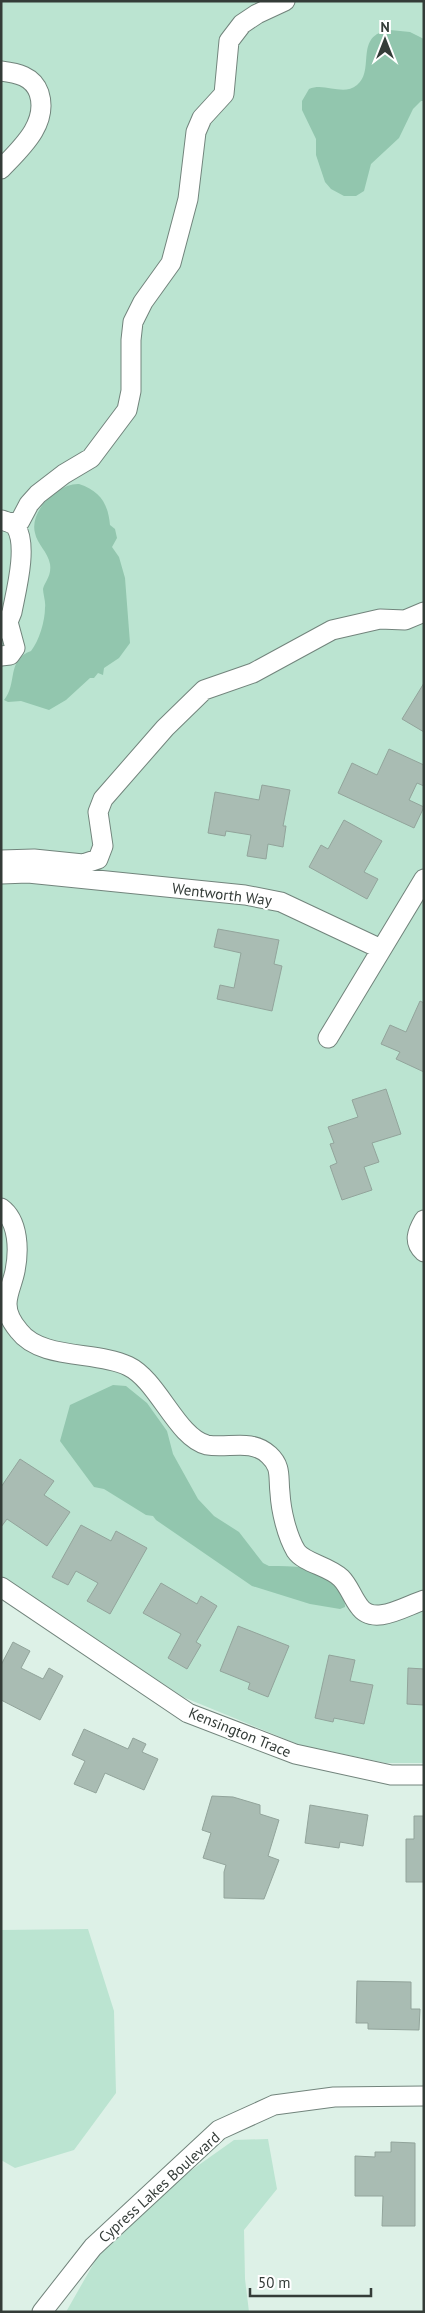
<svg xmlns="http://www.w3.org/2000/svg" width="425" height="2313" font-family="'PT Sans',sans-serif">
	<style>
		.green { fill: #bbe4d1 }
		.water { fill: #92c6ae }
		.building { fill: #a9bcb3; stroke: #92a49b }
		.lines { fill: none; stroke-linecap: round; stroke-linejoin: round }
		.minor-casing { stroke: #72847c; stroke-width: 21 }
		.minor { stroke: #fff; stroke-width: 19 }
		.labels { text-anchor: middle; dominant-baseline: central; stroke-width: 4; stroke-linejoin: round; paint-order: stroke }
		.street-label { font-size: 15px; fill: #343c38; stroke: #fff }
	</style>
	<rect width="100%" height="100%" fill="#ddf1e7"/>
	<!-- green -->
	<path class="green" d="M1,1H424V1763H386L300,1745L183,1697L1,1576Z
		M88,1929L114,2011L116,2093L74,2150L15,2168L1,2160V1930Z
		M268,2139L277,2189L244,2230L245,2279L249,2312H66L99,2254L179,2179L234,2140Z"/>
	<!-- water -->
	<path class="water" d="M390,30L410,32L424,39V101H421L413,109L399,138L371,164L364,191L356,196H344L331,189L325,182L316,155V139L302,110V101L309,89C325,82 343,97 357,85C376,70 353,35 390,30Z
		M79,484C100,491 108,503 110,525L115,529L117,538L112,547L119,557L125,578L130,643L119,658L104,668L103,675L98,673L94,678H90L66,700L49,710L21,701L8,702L4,700C18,683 6,660 31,651C39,641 45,621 45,608C46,602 43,594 43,589C44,583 52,576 50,564C48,552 37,544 35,533C29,511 58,483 79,484Z
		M113,1385L126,1386L147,1403L167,1431L173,1454L198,1499L214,1516L239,1532L263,1563L269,1566C281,1566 293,1566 305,1568C320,1572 346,1589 345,1607L340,1609L310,1604L252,1586L156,1520L153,1516L146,1515L104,1489L94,1487L60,1441L70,1405Z"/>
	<!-- building -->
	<path class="building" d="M424,683V732L402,719Z
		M389,749L424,765V786L417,783L409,800L424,807L414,828L338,793L352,763L377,775Z
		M262,785L290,790L283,826H286L283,847L268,844L266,859L247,856L251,835L226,831L225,836L208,833L215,792L259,800Z
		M344,820L382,841L364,872L378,879L367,899L309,867L321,845L328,849Z
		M218,929L279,940L274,964L282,966L272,1011L217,999L220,985L234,988L241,953L214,947Z
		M420,1001L424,1003V1072L396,1059L400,1052L381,1044L390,1025L406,1032Z
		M386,1089L401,1134L372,1143L379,1162L364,1167L372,1190L342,1200L330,1166L337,1163L330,1144L334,1143L328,1127L358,1117L352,1100Z
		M20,1459L54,1481L44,1495L70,1512L47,1546L7,1519L1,1527V1487Z
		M81,1525L111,1541L116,1531L147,1548L110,1614L87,1601L98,1583L76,1571L68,1585L52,1577Z
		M161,1583L197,1604L201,1596L217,1606L196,1642L201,1645L187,1669L168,1658L181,1634L143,1613Z
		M238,1626L289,1646L268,1697L248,1689L250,1683L220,1671Z
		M13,1642L30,1651L21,1668L43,1679L49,1668L63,1676L40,1720L1,1700V1665Z
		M329,1655L355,1660L350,1681L373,1685L364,1724L334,1718L333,1722L315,1718Z
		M408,1668L424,1669V1705L407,1704Z
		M84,1729L128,1749L133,1738L146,1744L142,1752L158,1759L144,1790L105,1773L96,1793L74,1784L85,1761L72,1755Z
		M212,1796L233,1797L260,1805V1814L279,1820L268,1856L279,1860L264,1899L224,1898V1872L226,1865L203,1858L211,1833L202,1830Z
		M310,1805L368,1815L363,1846L340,1842L339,1848L305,1843Z
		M414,1816H424V1882H406V1839H414Z
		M357,1981L411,1982V2009H420L419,2030L368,2029V2023H356Z
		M391,2142L415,2143V2226H382L383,2196H355V2156L375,2157V2152H391Z"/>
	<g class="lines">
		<defs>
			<path id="minor" d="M1,71C17,73 33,76 39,93C49,124 20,149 1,169
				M12,523L20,521L29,504L38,494L64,474L91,458L127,410L131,391V340L133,322L143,302L171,263L188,199L196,132L202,118L224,94L229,41L242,24L257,14L285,1
				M1,629L8,622L12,612C16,591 28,546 16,527C13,523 7,522 2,520
				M1,656L10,655L15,648L8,622
				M1,860L34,859L83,864L98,859L103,846L98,812L103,799L165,728L204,690L253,673L332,630L380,619L405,620L424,612
				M1,874L28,873L245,895L281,902L381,949
				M328,1038L424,879
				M1,1208C19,1221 19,1251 15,1271C13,1282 7,1293 7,1304C7,1314 13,1324 19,1331C41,1360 97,1351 128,1366C158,1380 177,1438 207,1445C228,1449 251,1438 269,1455C282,1467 278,1477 280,1493C281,1511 287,1536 296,1551C304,1563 329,1566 341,1578C349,1586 352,1597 359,1606C373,1627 405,1606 424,1600
				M424,1220C417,1232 413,1242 424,1252
				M1,1587L188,1713L295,1754L391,1775H424
				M42,2312L93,2247L219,2130L274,2105L334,2097L424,2096"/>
		</defs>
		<!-- minor casing -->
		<use href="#minor" class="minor-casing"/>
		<!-- minor -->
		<use href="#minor" class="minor"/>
	</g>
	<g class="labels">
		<!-- street labels -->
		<g class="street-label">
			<text transform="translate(222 894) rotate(7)">Wentworth Way</text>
			<text transform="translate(240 1732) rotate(22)">Kensington Trace</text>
			<text transform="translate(159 2187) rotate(-42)">Cypress Lakes Boulevard</text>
		</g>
	</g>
	<!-- border -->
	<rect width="425" height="2313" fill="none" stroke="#343c38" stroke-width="5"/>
	<!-- north arrow -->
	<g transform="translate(385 40)" stroke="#ffffff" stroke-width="4" paint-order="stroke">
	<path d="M0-4L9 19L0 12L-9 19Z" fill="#343c38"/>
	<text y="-8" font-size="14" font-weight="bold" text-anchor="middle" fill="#343c38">N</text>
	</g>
	<!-- scale -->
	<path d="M250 2288v8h121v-8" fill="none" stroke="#343c38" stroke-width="2.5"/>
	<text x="258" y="2288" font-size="15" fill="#343c38" stroke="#ffffff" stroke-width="4" paint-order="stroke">50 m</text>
</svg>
